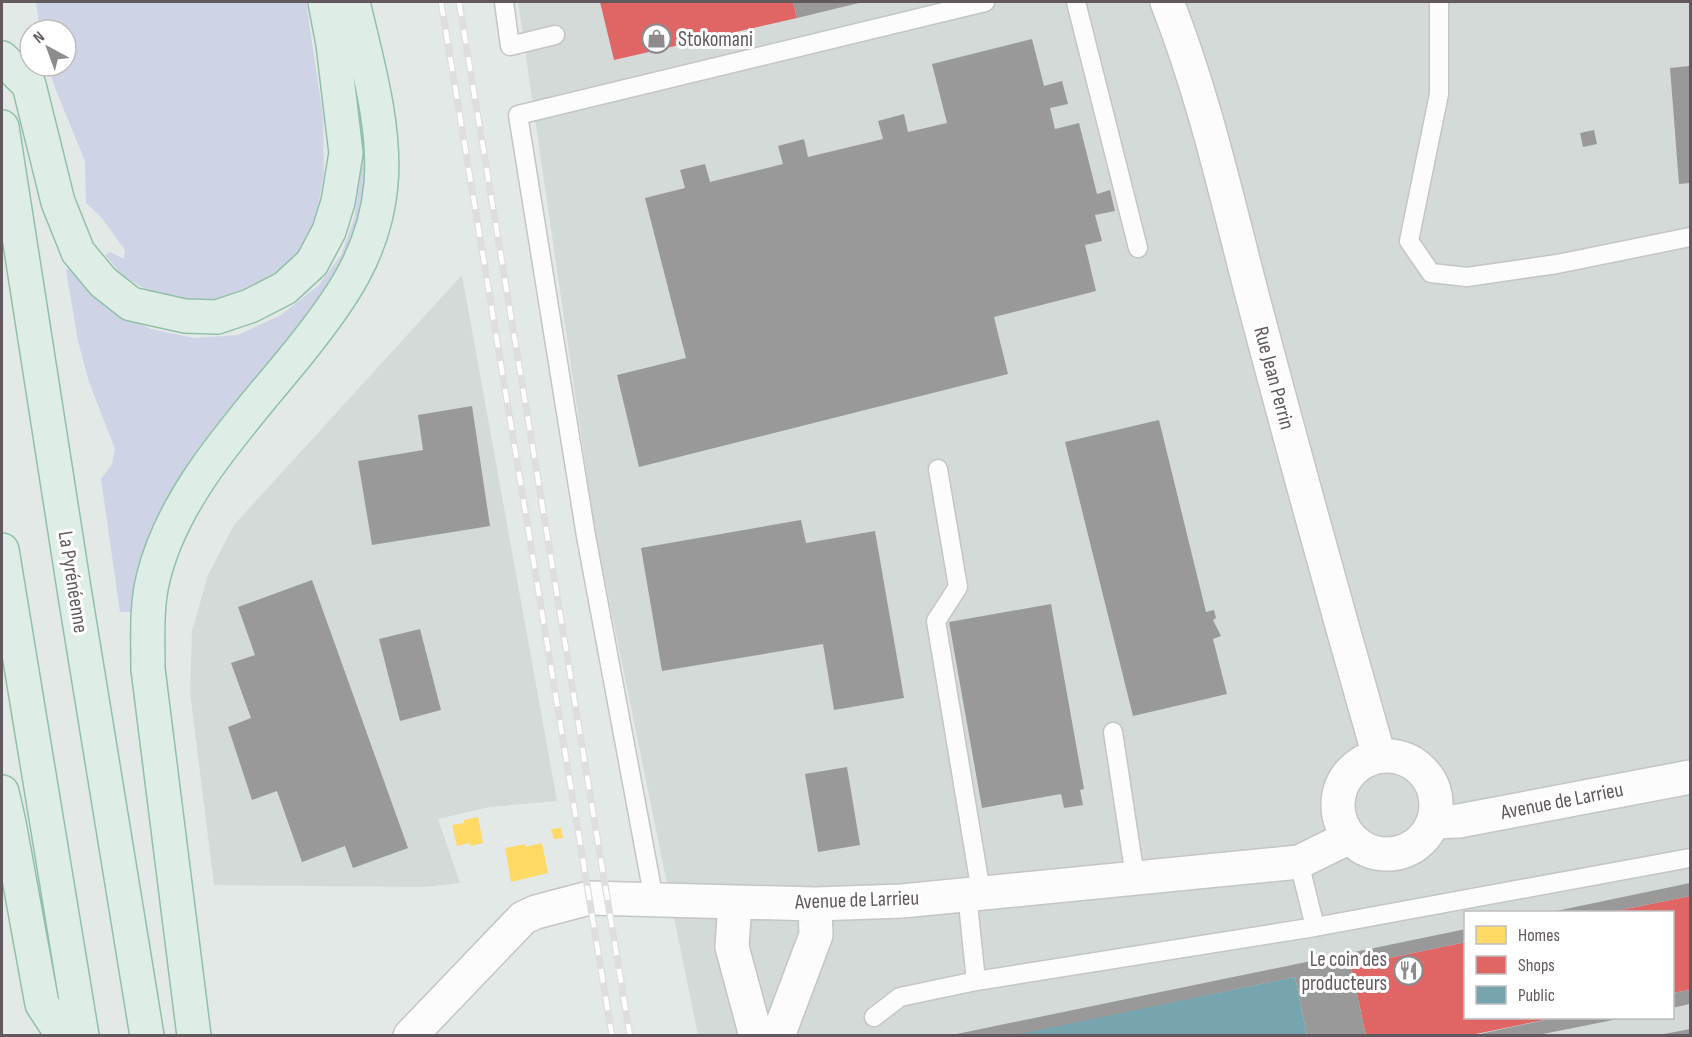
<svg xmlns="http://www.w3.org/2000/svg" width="1692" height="1037" font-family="'Sofia Sans Condensed',sans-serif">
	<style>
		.industrial { fill: #d4dad7; fill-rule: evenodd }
		.green { fill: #ced4e5 }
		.homes { fill: #ffd966 }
		.shops { fill: #e06666 }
		.public { fill: #76a5af }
		.industry { fill: #999 }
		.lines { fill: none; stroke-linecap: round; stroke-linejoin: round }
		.lane-casing { stroke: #c4c5c4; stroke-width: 21 }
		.street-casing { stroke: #c4c5c4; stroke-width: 36 }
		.highway-casing { stroke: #91c0a8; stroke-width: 36 }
		.lane { stroke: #fbfcfb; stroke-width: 18 }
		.street { stroke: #fbfcfb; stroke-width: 33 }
		.highway { stroke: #dfede7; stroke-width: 33 }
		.rail-casing { stroke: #dedede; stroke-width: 7 }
		.rail { stroke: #fff; stroke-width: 4.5; stroke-dasharray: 14; stroke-linecap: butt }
		.labels { text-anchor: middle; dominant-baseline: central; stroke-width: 6; stroke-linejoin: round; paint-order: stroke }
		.poi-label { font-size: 21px; fill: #61595e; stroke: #fff; text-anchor: start }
		.street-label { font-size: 21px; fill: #61595e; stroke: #fff }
	</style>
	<rect width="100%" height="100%" fill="#e3e9e6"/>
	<!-- industrial -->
	<path class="industrial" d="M518,2H1690V1035H698L595,531ZM1466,912H1672V1018H1466Z
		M462,275L557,801L489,807L438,819L460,883L423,887L214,885L190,692L192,631L208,575L234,525Z"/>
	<!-- green -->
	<path class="green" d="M36,2H306L323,116L324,172L315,225L298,254L266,281L224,300L180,301L150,292L122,275L105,255L110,252L124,259L125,250L101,217L86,203L85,161L55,88L48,66H66V30H40Z
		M359,95L367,142L365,212L316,313L138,612H120L101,479L112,464L115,449L89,382L78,341L66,270L71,268L87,288L112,310L151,329L194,338L238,335L281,315L319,285L341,255L354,219L360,179L357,99Z"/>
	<!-- homes -->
	<path class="homes" d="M478,817L483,843L470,846L469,843L457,846L452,825L464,823V820Z
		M561,828L563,838L554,839L551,829Z
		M542,843L548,873L511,882L505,848L526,844L525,847Z"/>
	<!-- shops -->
	<path class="shops" d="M600,2H793L797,18L614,60Z
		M1690,896V990L1672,993V912L1616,911Z
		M1466,942V1018L1549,1019L1466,1036H1366L1351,966Z"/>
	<!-- public -->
	<path class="public" d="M1295,977L1307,1036H1015V1034Z"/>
	<!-- industry -->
	<path class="industry" d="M793,2H863L797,18Z
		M1032,39L1044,86L1062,81L1068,104L1050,108L1055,129L1079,123L1097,194L1110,190L1115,211L1095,215L1102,241L1085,245L1096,291L994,317L1008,374L639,467L617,375L686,358L645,198L685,188L680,170L705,164L710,182L783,164L778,146L804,139L808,157L883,139L878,121L904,114L908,132L947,123L932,64Z
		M1690,66V183L1679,184L1670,68Z
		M1594,130L1597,144L1583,147L1580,133Z
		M472,406L490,526L372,545L358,461L423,450L418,415Z
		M1159,420L1206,612L1214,610L1216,618L1213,620L1221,636L1213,639L1227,694L1133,716L1065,442Z
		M801,520L806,543L875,531L904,698L834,710L823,644L662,671L641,548Z
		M312,580L408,848L353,868L345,846L302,862L277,791L252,800L228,727L251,718L231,663L255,655L238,607Z
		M1051,604L1084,789L1080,790L1083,805L1064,808L1061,794L982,808L949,622Z
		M420,629L441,710L400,721L379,639Z
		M847,767L860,845L818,852L805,774Z
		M1690,883V896L1611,912H1551Z
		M1466,929V942L1351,966L1366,1036H1307L1295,977L1010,1036H947Z
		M1690,990V1004L1672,1008V993Z
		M1554,1018L1618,1019L1533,1036H1471Z
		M1690,1029V1036H1664V1034Z"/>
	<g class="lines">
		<defs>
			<path id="lane" d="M504,2L510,46L555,35
				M1076,2L1138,248
				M1439,2V94L1409,241L1431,273L1467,277L1557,264L1690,237
				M938,469L958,587L936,621L981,892
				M1113,732L1135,877
				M1299,862L1315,927
				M967,894L976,981
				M654,900L586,536L518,115L985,2
				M874,1017L900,997L976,981L1315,927L1690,858"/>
			<path id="street" d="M1167,2C1206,101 1228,204 1255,306C1295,457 1336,606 1379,756
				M1338 805a49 49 0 1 1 98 0a49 49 0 1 1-98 0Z
				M1433,822L1459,821L1690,777
				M735,902L732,947L756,1036
				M410,1036L523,918L536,912L589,898L815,904L902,901L1299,862L1350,837
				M778,1036L816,935L815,904"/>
			<path id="highway" d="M2,58L29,85L58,202L78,252L103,282L131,304L185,316L217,317L250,306L285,288L312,263L329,231L338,202L346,153L333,44L325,2
				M2,127L75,595L147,1036
				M2,550L82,1036
				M2,792L9,823L42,1004L63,1036
				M194,1036L148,669C148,639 146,607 153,579C173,493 245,419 299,352C340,301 375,253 381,184C386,125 366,59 353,2"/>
		</defs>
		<!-- lane casing -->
		<use href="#lane" class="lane-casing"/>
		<!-- street casing -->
		<use href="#street" class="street-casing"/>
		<!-- highway casing -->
		<use href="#highway" class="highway-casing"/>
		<!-- lane -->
		<use href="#lane" class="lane"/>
		<!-- street -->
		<use href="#street" class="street"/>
		<!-- highway -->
		<use href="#highway" class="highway"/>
		<defs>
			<path id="rail" d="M441,2L612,1036
				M459,2L630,1036"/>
		</defs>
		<!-- rail casing -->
		<use href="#rail" class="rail-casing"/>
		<!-- rail -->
		<use href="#rail" class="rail"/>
	</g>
	<!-- icons -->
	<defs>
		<symbol id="shop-ring" viewBox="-11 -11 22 22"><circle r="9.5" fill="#fff" stroke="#8e8b8e" stroke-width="1.5"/><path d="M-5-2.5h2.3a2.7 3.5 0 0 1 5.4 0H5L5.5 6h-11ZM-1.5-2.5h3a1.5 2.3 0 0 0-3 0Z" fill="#8e8b8e"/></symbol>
		<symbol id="restaurant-ring" viewBox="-11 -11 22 22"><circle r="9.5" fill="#fff" stroke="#8e8b8e" stroke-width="1.5"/><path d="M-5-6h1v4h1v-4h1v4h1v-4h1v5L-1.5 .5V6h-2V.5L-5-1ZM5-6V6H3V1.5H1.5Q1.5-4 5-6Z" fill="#8e8b8e"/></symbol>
	</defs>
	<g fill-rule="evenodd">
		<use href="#shop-ring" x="640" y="22" width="33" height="33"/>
		<use href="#restaurant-ring" x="1392" y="954" width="33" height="33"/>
	</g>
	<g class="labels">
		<!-- poi labels -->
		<g class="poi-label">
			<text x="678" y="39">Stokomani</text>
			<text x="1387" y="959" text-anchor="end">Le coin des<tspan x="1387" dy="24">producteurs</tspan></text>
		</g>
		<!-- street labels -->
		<g class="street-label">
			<text transform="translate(1274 378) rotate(75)">Rue Jean Perrin</text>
			<text transform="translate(73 582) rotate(81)">La Pyrénéenne</text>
			<text transform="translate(1562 801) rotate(-11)">Avenue de Larrieu</text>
			<text transform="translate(857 900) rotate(-2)">Avenue de Larrieu</text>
		</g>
	</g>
	<!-- border -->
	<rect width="1692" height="1037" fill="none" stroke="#61595e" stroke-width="6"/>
	<!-- legend -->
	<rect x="1464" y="911" width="210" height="108" fill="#ffffff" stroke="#c0bdbf" stroke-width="1.5"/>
	<rect x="1476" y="926" width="30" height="18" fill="#ffd966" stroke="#c0bdbf" stroke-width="1.5"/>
	<text x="1518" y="941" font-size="18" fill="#61595e">Homes</text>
	<rect x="1476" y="956" width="30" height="18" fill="#e06666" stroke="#c0bdbf" stroke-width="1.5"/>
	<text x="1518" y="971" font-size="18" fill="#61595e">Shops</text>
	<rect x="1476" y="986" width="30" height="18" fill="#76a5af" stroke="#c0bdbf" stroke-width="1.5"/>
	<text x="1518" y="1001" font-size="18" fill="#61595e">Public</text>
	<!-- north arrow -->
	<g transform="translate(48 48) rotate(319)"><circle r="28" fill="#ffffff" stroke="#c0bdbf" stroke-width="1.5"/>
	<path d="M0-4.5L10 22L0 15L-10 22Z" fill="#8e8b8e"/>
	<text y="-9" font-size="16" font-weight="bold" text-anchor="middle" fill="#61595e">N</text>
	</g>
</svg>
